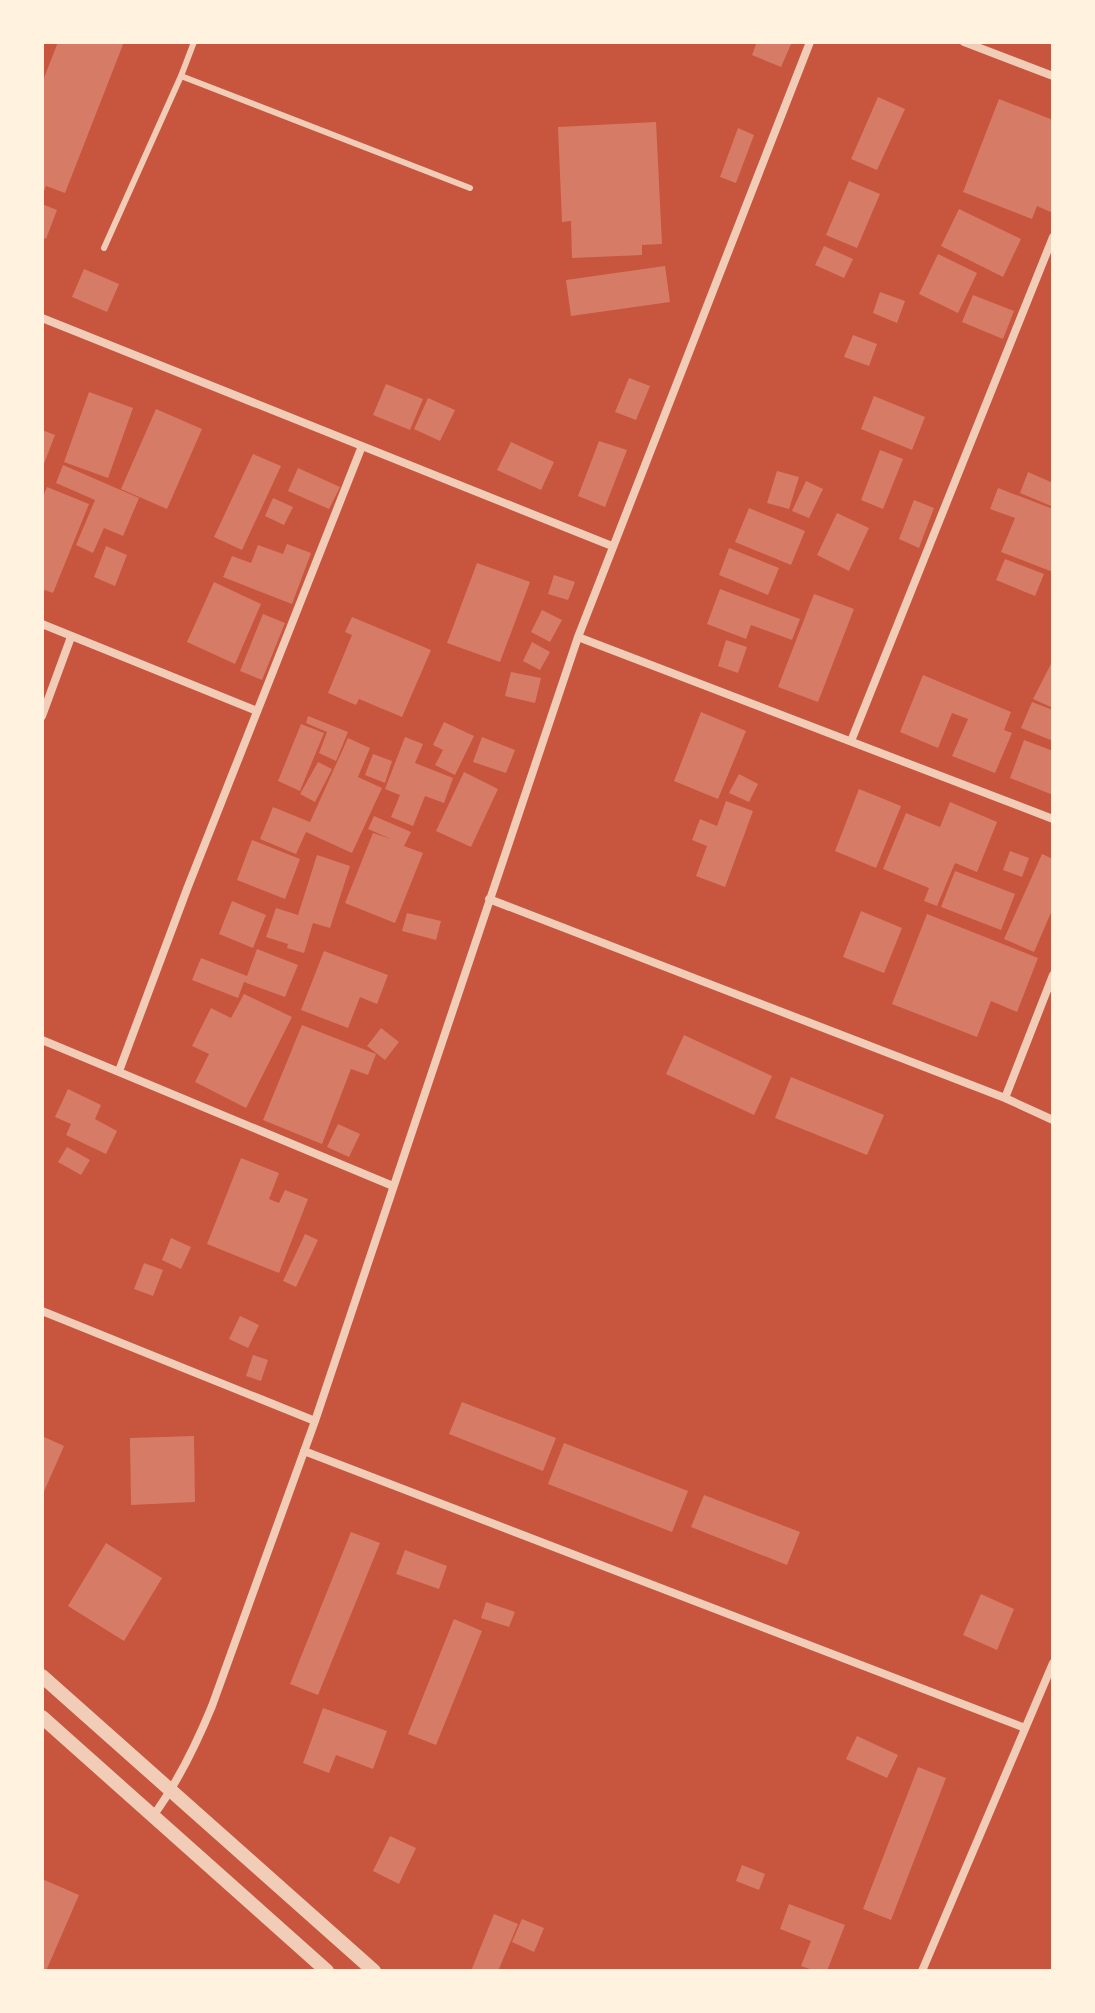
<svg xmlns="http://www.w3.org/2000/svg" width="1095" height="2013" font-family="'Noto Sans',sans-serif">
	<style>
		.building { fill: #d67c66 }
		.lines { fill: none; stroke-linecap: round; stroke-linejoin: round }
		.service { stroke: #f1ccb7; stroke-width: 6 }
		.minor { stroke: #f1ccb7; stroke-width: 8 }
		.tertiary { stroke: #f1ccb7; stroke-width: 14 }
	</style>
	<rect width="100%" height="100%" fill="#c8553d"/>
	<!-- building -->
	<path class="building" d="M58,42H124L65,193L46,186L42,196V83Z
		M757,42H792L781,67L752,55Z
		M878,97L905,109L877,170L851,159Z
		M999,99L1053,120V213L1037,206L1032,219L963,192Z
		M656,122L662,244L642,245V255L572,258L571,221L562,222L558,127Z
		M738,128L754,135L736,183L720,177Z
		M849,181L880,194L857,248L826,235Z
		M42,204L57,210L46,239L42,237Z
		M959,209L1021,239L1003,277L941,246Z
		M824,246L853,259L844,278L815,265Z
		M938,254L977,273L958,313L919,294Z
		M665,266L670,302L571,316L566,280Z
		M84,269L119,284L107,312L72,297Z
		M880,292L905,301L897,323L873,313Z
		M973,295L1014,311L1003,339L962,322Z
		M853,335L877,344L869,366L844,357Z
		M629,378L650,386L636,420L615,412Z
		M386,384L423,399L410,430L373,415Z
		M89,392L133,408L108,478L64,462Z
		M874,396L925,417L912,450L861,429Z
		M428,398L455,410L440,441L414,429Z
		M156,409L202,429L167,509L121,489Z
		M42,430L55,435L42,469Z
		M599,441L627,450L605,507L578,496Z
		M511,442L554,462L541,490L497,470Z
		M880,450L903,459L883,509L861,500Z
		M253,454L281,466L242,550L214,537Z
		M63,465L139,498L123,536L104,528L93,553L76,545L95,500L56,483Z
		M298,468L340,487L329,509L288,491Z
		M777,471L799,477L789,509L767,503Z
		M1028,472L1053,483V501L1051,506L1020,493Z
		M806,481L823,489L809,518L792,511Z
		M47,487L89,504L53,593L42,589V499Z
		M998,488L1053,509V572L1001,552L1015,518L990,509Z
		M273,498L293,507L284,525L265,516Z
		M914,500L934,508L919,548L899,539Z
		M749,508L805,531L791,565L735,542Z
		M837,513L869,528L849,571L817,555Z
		M287,544L311,553L292,604L223,577L232,556L251,563L258,545L283,554Z
		M106,546L127,555L115,586L94,577Z
		M729,548L779,568L768,595L719,575Z
		M1005,559L1044,574L1035,596L996,580Z
		M477,563L530,582L500,662L447,643Z
		M554,575L575,582L568,600L548,594Z
		M214,582L261,604L235,664L187,642Z
		M720,589L800,619L792,640L751,625L746,639L707,624Z
		M814,594L854,609L818,702L778,687Z
		M542,610L562,620L550,642L531,632Z
		M263,614L285,623L262,680L240,671Z
		M352,617L431,650L402,717L359,699L356,705L328,693L352,635L345,632Z
		M726,640L747,647L738,673L718,666Z
		M532,642L550,652L540,670L523,661Z
		M1053,660V708L1033,699Z
		M511,672L541,678L535,703L505,696Z
		M923,675L1011,712L1004,730L1012,733L995,773L952,756L968,719L952,713L938,748L900,732Z
		M1032,702L1053,710V741L1021,728Z
		M701,712L746,731L718,799L674,781Z
		M308,716L348,732L336,761L319,753L327,732L306,723Z
		M444,722L474,736L455,775L435,765L443,750L433,745Z
		M301,724L324,733L300,791L278,781Z
		M405,737L423,744L415,763L453,778L444,803L425,796L413,826L391,817L400,795L385,789Z
		M482,737L515,750L506,773L473,762Z
		M348,738L370,748L358,777L382,788L352,853L306,832L296,854L260,839L273,807L310,822Z
		M1024,740L1053,751V795L1010,778Z
		M373,754L392,761L385,783L365,775Z
		M318,762L332,769L315,802L300,794Z
		M464,772L498,789L471,847L436,831Z
		M739,774L758,784L749,802L729,793Z
		M859,789L901,806L876,868L835,851Z
		M726,801L753,811L725,887L696,876L707,846L692,840L700,819L717,826Z
		M950,802L997,822L977,872L955,863L937,906L924,901L929,888L883,869L906,813L940,827Z
		M374,816L411,832L404,846L423,853L395,923L345,903L373,833L391,839L368,829Z
		M252,840L300,859L285,899L237,880Z
		M1010,851L1029,858L1022,877L1003,870Z
		M1042,854L1053,859V908L1034,952L1004,939Z
		M317,855L350,866L330,928L313,923L304,953L287,948L288,944L266,937L276,908L298,915Z
		M955,871L1015,894L1001,930L941,907Z
		M232,901L266,915L253,948L219,934Z
		M861,911L902,928L884,973L843,957Z
		M407,913L441,921L436,940L402,931Z
		M927,914L1038,958L1017,1012L991,1001L977,1037L892,1004Z
		M257,949L298,965L285,997L244,982L238,998L192,980L201,958L247,976Z
		M324,951L388,975L377,1004L360,997L348,1028L301,1010Z
		M244,994L292,1017L246,1108L195,1082L209,1054L192,1046L211,1008L231,1018Z
		M302,1025L376,1054L368,1075L351,1069L322,1144L263,1120Z
		M381,1028L399,1042L385,1060L367,1046Z
		M684,1035L772,1076L754,1115L666,1074Z
		M791,1077L884,1115L867,1155L775,1118Z
		M68,1089L101,1105L95,1119L117,1131L106,1154L66,1135L71,1124L55,1117Z
		M338,1124L360,1134L349,1157L327,1147Z
		M67,1147L90,1160L81,1175L58,1162Z
		M241,1158L279,1173L269,1199L279,1203L285,1190L308,1199L279,1273L207,1244Z
		M305,1234L318,1240L296,1287L283,1281Z
		M171,1238L191,1247L181,1269L162,1260Z
		M144,1263L163,1270L153,1296L134,1289Z
		M240,1316L259,1325L248,1348L229,1339Z
		M253,1355L268,1360L261,1381L246,1376Z
		M462,1402L556,1438L543,1471L449,1434Z
		M42,1436L64,1446L42,1496Z
		M194,1436L195,1502L131,1505L130,1438Z
		M564,1443L688,1491L672,1532L548,1484Z
		M704,1495L800,1532L787,1565L691,1527Z
		M351,1532L380,1543L318,1695L290,1684Z
		M106,1543L162,1578L124,1641L68,1606Z
		M405,1550L447,1566L439,1589L396,1574Z
		M981,1594L1014,1609L997,1650L963,1635Z
		M486,1602L515,1612L509,1627L481,1618Z
		M454,1619L482,1631L436,1745L408,1734Z
		M323,1708L387,1731L373,1769L336,1755L329,1773L303,1763Z
		M857,1736L898,1755L887,1778L846,1759Z
		M918,1767L946,1778L891,1920L863,1909Z
		M390,1836L416,1848L399,1884L373,1871Z
		M742,1865L765,1874L759,1890L736,1881Z
		M42,1879L79,1895L46,1971H42Z
		M789,1904L845,1925L827,1971H816L801,1966L811,1941L780,1929Z
		M494,1914L518,1924L498,1971H471Z
		M522,1919L544,1928L534,1952L512,1942Z"/>
	<g class="lines">
		<!-- service -->
		<path class="service" d="M181,76L470,188
			M104,248L181,76L194,42"/>
		<!-- minor -->
		<path class="minor" d="M964,42L1053,76
			M42,318L612,546
			M42,624L257,711
			M578,637L1053,819
			M42,716L71,637
			M851,741L1053,237
			M489,899L1005,1098L1053,1120
			M42,1040L393,1186
			M119,1071L187,889L362,446
			M1005,1098L1053,975
			M42,1311L315,1421
			M304,1451L1025,1728
			M153,1816C178,1782 196,1745 212,1706L315,1421L578,637L810,42
			M922,1971L1053,1663"/>
		<!-- tertiary -->
		<path class="tertiary" d="M42,1676L374,1971
			M42,1717L327,1971"/>
	</g>
	<!-- border -->
	<rect width="1095" height="2013" fill="none" stroke="#fff3e0" stroke-width="88"/>
</svg>
